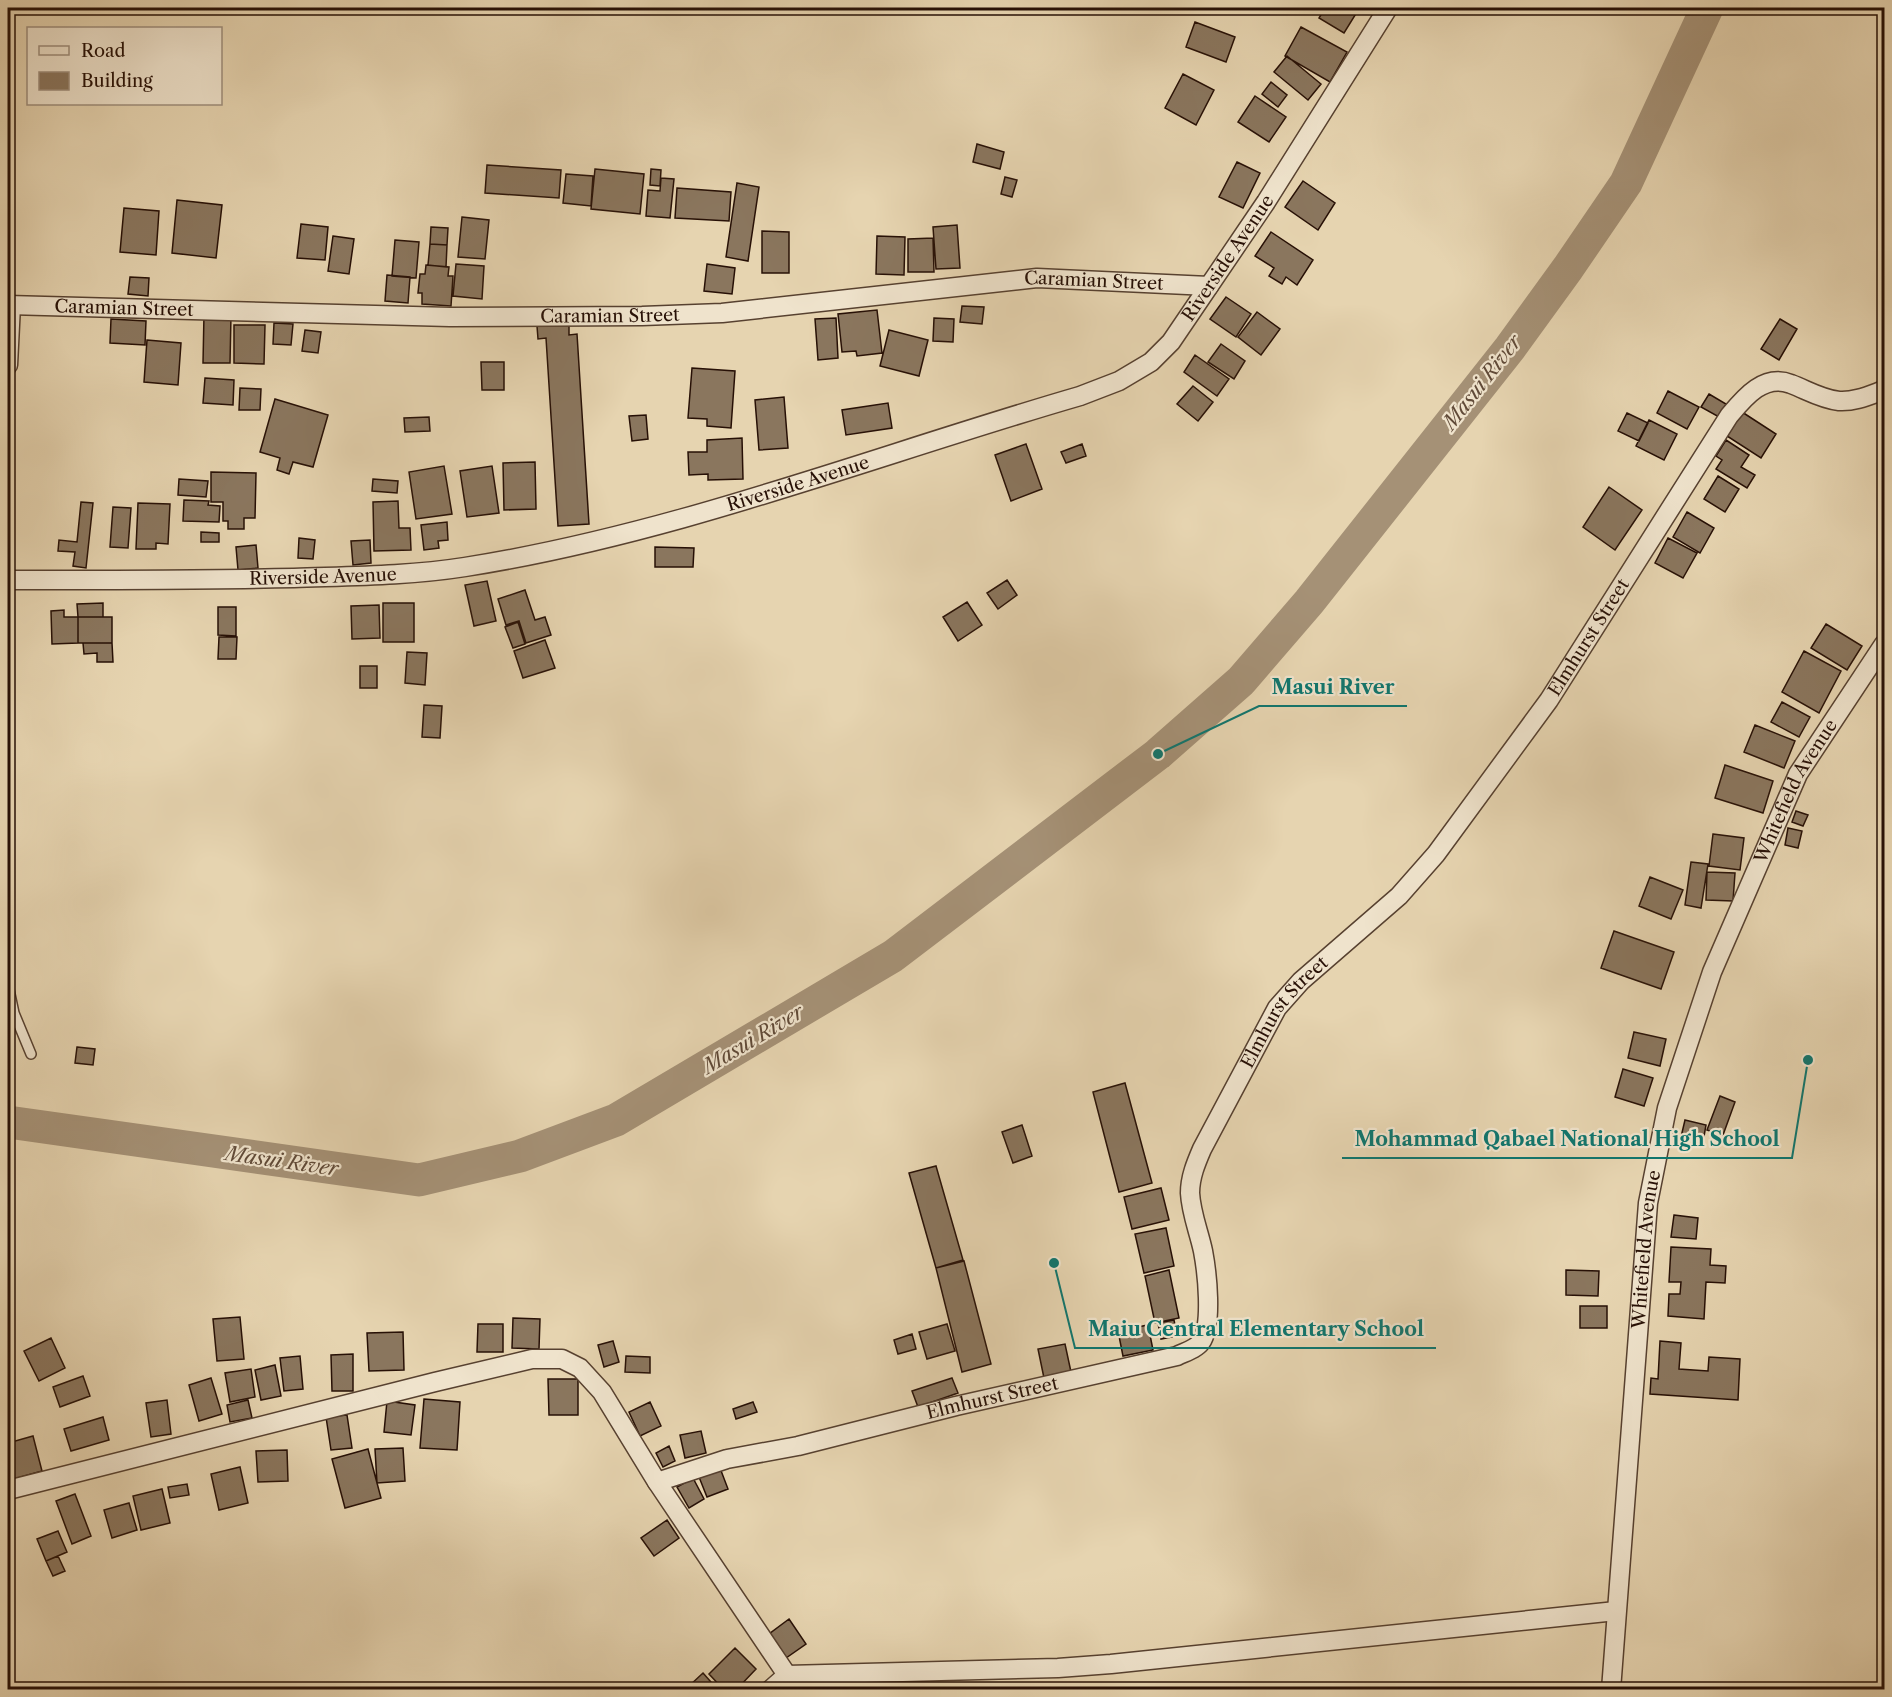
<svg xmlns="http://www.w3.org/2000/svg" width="1892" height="1697" font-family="'Libre Caslon Text',serif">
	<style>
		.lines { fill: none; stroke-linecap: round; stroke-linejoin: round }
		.river { stroke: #a59176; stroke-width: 33 }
		.building { fill: #8a765e; stroke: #271006; stroke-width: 1.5 }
		.lane-casing { stroke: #574130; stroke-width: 12 }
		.street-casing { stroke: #574130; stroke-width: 21 }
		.lane { stroke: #efe3cc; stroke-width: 9 }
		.street { stroke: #efe3cc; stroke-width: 18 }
		.labels { text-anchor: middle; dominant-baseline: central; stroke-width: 4.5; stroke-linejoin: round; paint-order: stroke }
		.street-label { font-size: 18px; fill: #271006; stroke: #efe3cc }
		.water-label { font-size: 20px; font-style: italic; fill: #604a38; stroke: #efe3cc }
		.leader { fill: none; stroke: #0f766e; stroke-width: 2 }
		.callout-dot { fill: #0f766e; stroke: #efe3cc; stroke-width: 2 }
		.callout-label { font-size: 20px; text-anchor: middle; font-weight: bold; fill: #0f766e; stroke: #efe3cc; stroke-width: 4.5; stroke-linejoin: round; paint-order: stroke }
	</style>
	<rect width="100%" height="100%" fill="#e6d4b0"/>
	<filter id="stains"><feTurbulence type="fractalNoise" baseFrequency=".00333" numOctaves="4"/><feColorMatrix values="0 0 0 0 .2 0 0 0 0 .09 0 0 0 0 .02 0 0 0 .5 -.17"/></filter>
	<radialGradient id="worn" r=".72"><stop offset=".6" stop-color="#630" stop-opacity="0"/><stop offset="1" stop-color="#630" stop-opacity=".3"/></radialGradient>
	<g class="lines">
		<!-- river -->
		<path class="river" d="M8,1122L419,1180L520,1156L616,1120L893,956L1158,754L1241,681L1309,602L1510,348L1568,268L1626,183L1707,8"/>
	</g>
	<!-- building -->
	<path class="building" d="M1325,8H1350L1357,12L1344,33L1319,18Z
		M1195,22L1235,37L1226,62L1186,47Z
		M1301,27L1347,52L1330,82L1285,56Z
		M1287,56L1321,84L1308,100L1274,72Z
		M1183,74L1214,90L1196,125L1165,108Z
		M1271,82L1287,95L1278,107L1262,94Z
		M1255,96L1286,117L1269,142L1238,122Z
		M977,144L1004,152L1000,169L973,162Z
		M1237,162L1260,173L1243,208L1219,197Z
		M487,165L561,170L559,198L485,193Z
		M595,169L644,174L640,214L591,209Z
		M651,169L661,170L660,186L650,185Z
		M566,174L593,176L591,206L563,203Z
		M1005,177L1017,180L1012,197L1001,194Z
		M661,178L674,179L670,218L646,216L648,190L660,191Z
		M1303,181L1335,203L1318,230L1285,207Z
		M737,183L759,187L748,261L726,257Z
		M677,188L731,192L729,221L675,218Z
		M177,200L222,205L216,258L172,253Z
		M124,208L159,211L156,255L120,252Z
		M462,217L489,220L485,259L458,257Z
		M301,224L328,227L325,260L297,258Z
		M957,225L960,268L936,269L933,227Z
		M431,227L448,228L447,245L430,244Z
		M762,231L789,232V273H762Z
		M1271,232L1313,260L1297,285L1286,277L1282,284L1269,276L1274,268L1255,256Z
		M333,236L354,239L349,274L328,271Z
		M877,236L905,237L904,275L876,274Z
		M933,238L934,272H908V239Z
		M395,240L419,242L416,278L392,276Z
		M430,244L447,245L446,267L428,265Z
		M456,264L484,266L482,299L453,296Z
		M707,264L735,268L732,294L704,291Z
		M426,265L449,267L448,276H453L451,306L422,304V293H418L420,274H425Z
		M387,275L410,277L408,303L385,301Z
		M130,277L149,278L148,296L128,294Z
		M1226,297L1251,314L1236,337L1210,319Z
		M962,306L984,307L982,324L960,322Z
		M877,310L882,353L857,356L856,351L842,352L838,314Z
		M1257,312L1280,329L1261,355L1238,337Z
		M204,314L231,315L230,363H203Z
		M836,318L838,358L818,360L815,319Z
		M934,318L954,319L953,342L933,341Z
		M111,319L146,321L145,345L110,343Z
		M1780,319L1797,329L1779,360L1761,349Z
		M274,323L293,324L291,345L273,344Z
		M569,324V335L577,334L589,524L558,526L546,338L538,339L537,326Z
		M234,325H265L264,364L234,363Z
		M305,330L321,332L318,353L302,351Z
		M889,330L928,340L919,376L880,366Z
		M147,340L181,343L178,385L144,382Z
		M1221,344L1245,361L1234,379L1208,362Z
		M1195,355L1229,379L1217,396L1184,372Z
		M481,362H504V390H482Z
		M692,368L735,371L731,428L707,426V419L688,418Z
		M205,378L234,380L233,405L203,403Z
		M1193,386L1213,402L1198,421L1177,404Z
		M240,388L261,389L260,410H239Z
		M1668,391L1699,407L1687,429L1657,413Z
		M1709,394L1726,404L1719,417L1701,407Z
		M784,397L788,448L759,450L755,400Z
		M275,399L328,415L313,467L293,462L289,474L277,470L280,458L260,452Z
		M888,403L892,428L846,435L842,410Z
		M1742,412L1776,434L1761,458L1727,436Z
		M1627,413L1648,423L1639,441L1618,431Z
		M646,415L648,439L632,441L629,416Z
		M429,417L430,431L405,432L404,418Z
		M1649,420L1677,434L1664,460L1636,446Z
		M742,438L743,479L708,480V474L689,475L688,452H707V440Z
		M1726,440L1749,455L1741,467L1755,475L1747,488L1716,469L1722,460L1716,456Z
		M1026,444L1042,489L1011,501L995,455Z
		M1082,444L1086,456L1066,463L1061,452Z
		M535,462L536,509L504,510L503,463Z
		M444,466L452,514L416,519L409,472Z
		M492,466L499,513L467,517L460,471Z
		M211,472L256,473L255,518H244V529H228V521H223V502H211Z
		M1718,476L1739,489L1725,512L1704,499Z
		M179,479L208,481L206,497L178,495Z
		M373,479L398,481L397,493L372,491Z
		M1609,487L1642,510L1615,550L1583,527Z
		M184,500L209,501L208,505L220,506L219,522L183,521Z
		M398,501L399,528H410L411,550L374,551L373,502Z
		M81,502L93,503L86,568L73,566L75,552L58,551L59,540L77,542Z
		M138,503L170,504L168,544L156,543V549H136Z
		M113,507L131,508L128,548L110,547Z
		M1687,512L1714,528L1700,553L1673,537Z
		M447,522L448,540L438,541L439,548L424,550L421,525Z
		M201,532L219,533V542H201Z
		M299,538L315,540L313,559L298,558Z
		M1668,538L1697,553L1683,578L1655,563Z
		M370,540L371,563L353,565L351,541Z
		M256,545L258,568L238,570L236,547Z
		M655,547L694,548L693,567H655Z
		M1007,580L1017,595L998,609L987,593Z
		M487,581L496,621L474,626L465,585Z
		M525,590L535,620L545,617L551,635L526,643L519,621L506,625L498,599Z
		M967,602L982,625L958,641L943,617Z
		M103,603V617H78L77,604Z
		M383,603H414V642H383Z
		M379,605L380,638L352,639L351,606Z
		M218,607H236V636L218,635Z
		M64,610V617H78V643L52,644L51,611Z
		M78,617H112V643H78Z
		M518,622L525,644L513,648L505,627Z
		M1826,624L1862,646L1847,670L1811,648Z
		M219,637H237L236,659H218Z
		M545,640L555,668L523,678L514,651Z
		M83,643H112L113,662H97V653L84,654Z
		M1804,651L1841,671L1819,713L1782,692Z
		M407,652L427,653L425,685L405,683Z
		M360,666H377V688H360Z
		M1782,702L1810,717L1799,737L1771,722Z
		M424,705L442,706L440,738L422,737Z
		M1755,725L1795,741L1784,768L1744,752Z
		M1725,765L1773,781L1763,813L1715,798Z
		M1796,811L1808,815L1803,826L1792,822Z
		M1788,828L1802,831L1798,848L1785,845Z
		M1713,834L1744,838L1740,870L1709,866Z
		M1691,862L1708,864L1701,908L1685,905Z
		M1707,872L1735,873L1733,901L1706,900Z
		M1650,877L1683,890L1671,919L1639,906Z
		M1614,931L1674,952L1661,989L1601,968Z
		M1634,1032L1666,1039L1660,1066L1628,1058Z
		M77,1047L95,1049L93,1065L75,1063Z
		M1623,1069L1653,1078L1644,1106L1615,1097Z
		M1125,1083L1152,1183L1119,1192L1093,1092Z
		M1720,1096L1735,1102L1723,1135L1707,1130Z
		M1685,1120L1706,1125L1703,1142L1681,1137Z
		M1022,1125L1032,1156L1013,1163L1002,1132Z
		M936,1166L963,1260L936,1268L909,1173Z
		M1161,1188L1169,1220L1132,1229L1124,1197Z
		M1674,1215L1698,1218L1696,1239L1671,1237Z
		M1166,1228L1174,1266L1144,1273L1135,1234Z
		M1671,1247L1711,1249L1710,1265L1726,1266L1725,1283L1706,1282L1704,1319L1668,1316L1669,1294H1680L1681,1282H1669Z
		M964,1261L991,1364L962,1372L936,1268Z
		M1169,1270L1179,1318L1155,1323L1145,1276Z
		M1566,1270L1599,1271L1598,1296L1566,1295Z
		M1580,1306H1607V1328H1580Z
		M240,1317L244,1359L217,1361L213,1319Z
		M513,1318L540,1319L539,1349L512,1348Z
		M1174,1320L1177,1336L1161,1339L1158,1323Z
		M478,1324H503V1352H477Z
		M947,1324L955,1351L927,1359L919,1332Z
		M1148,1325L1153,1350L1123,1356L1118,1331Z
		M403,1332L404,1370L369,1371L367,1333Z
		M912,1334L916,1349L898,1354L894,1340Z
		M51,1338L65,1368L39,1381L24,1351Z
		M613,1341L619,1362L604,1367L598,1345Z
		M1660,1341L1681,1343L1679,1369L1708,1371L1709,1357L1740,1359L1738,1400L1650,1394L1651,1378L1658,1379Z
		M1065,1344L1071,1372L1044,1378L1038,1349Z
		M353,1354V1391H332L331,1355Z
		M300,1356L303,1389L284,1391L280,1358Z
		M626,1356L650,1357V1373L625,1372Z
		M275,1365L281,1396L261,1400L255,1370Z
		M251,1369L255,1397L230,1402L225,1373Z
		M83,1376L90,1396L60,1407L53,1387Z
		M211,1378L222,1414L199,1421L189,1385Z
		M952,1378L958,1393L918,1407L912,1391Z
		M548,1379H578V1415H549Z
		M424,1399L460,1402L457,1450L420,1448Z
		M167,1400L171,1434L151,1437L146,1403Z
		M248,1400L252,1418L230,1422L227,1405Z
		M387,1401L415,1405L411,1435L384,1432Z
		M650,1402L661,1426L640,1436L629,1412Z
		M753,1402L757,1412L736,1419L733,1409Z
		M347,1415L352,1448L331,1450L326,1417Z
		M103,1417L109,1440L71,1451L64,1429Z
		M701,1431L706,1453L685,1458L680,1435Z
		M33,1436L42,1471L14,1479L8,1455V1443Z
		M669,1446L675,1461L663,1467L656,1453Z
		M403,1448L405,1481L377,1483L375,1449Z
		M368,1449L381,1498L345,1508L332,1459Z
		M287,1450L288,1481L258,1482L256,1451Z
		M240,1467L248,1503L219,1510L211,1474Z
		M720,1468L728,1489L707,1497L699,1477Z
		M693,1478L704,1499L689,1508L677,1487Z
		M187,1484L189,1495L170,1498L168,1487Z
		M162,1489L170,1523L141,1530L133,1496Z
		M75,1494L91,1536L72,1544L56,1501Z
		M129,1503L137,1530L112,1538L104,1510Z
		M667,1520L679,1538L654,1556L641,1538Z
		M58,1531L67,1552L46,1561L37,1539Z
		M58,1556L65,1571L53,1576L46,1561Z
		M789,1619L806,1644L786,1658L769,1634Z
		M735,1648L756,1669L736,1690H724L709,1674Z
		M703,1673L718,1690H692L689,1686Z
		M847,1677L882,1679L881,1690H846Z
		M893,1677L914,1678L913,1690H892Z
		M821,1678L829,1687L826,1690H808Z"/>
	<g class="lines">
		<defs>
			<path id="lane" d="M8,985L14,1013L31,1054"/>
			<g id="street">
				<path id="s1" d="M8,305L450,317L642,316L722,313L1037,278L1209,286"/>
				<path d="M8,365L11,305"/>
				<path id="s2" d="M8,580C103,580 199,580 294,578C351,576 408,576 465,567C675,534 876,455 1080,396L1119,381L1151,362L1171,342L1266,202L1388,8"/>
				<path id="s3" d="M657,1482L727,1459L798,1446L956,1406L1177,1356C1185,1352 1196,1349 1201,1342C1213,1325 1207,1272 1203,1251C1199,1232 1191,1213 1190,1193C1190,1177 1196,1163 1202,1149L1277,1008L1301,981L1399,896L1436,854L1549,700L1729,416C1744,398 1764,373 1791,384C1807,390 1821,399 1839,401C1855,402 1870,395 1884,390"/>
				<path d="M8,1490L435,1382L532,1359H562L580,1368L602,1392L657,1482L787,1675"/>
				<path d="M770,1690L787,1675L1058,1668L1111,1664L1616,1611"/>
				<path id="s4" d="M1611,1690L1648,1203L1667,1108L1712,972L1798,774L1884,644"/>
			</g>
		</defs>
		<!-- lane casing -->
		<use href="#lane" class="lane-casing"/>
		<!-- street casing -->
		<use href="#street" class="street-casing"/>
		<!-- lane -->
		<use href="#lane" class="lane"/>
		<!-- street -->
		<use href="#street" class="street"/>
	</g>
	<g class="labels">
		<!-- street labels -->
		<g class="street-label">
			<text stroke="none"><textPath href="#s2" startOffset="1305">Riverside Avenue</textPath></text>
			<text stroke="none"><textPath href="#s1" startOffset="1088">Caramian Street</textPath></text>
			<text stroke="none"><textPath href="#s1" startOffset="116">Caramian Street</textPath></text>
			<text stroke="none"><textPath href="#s1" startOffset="602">Caramian Street</textPath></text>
			<text stroke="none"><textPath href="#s2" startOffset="801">Riverside Avenue</textPath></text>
			<text stroke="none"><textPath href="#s2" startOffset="315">Riverside Avenue</textPath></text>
			<text stroke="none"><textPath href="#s3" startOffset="1408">Elmhurst Street</textPath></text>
			<text stroke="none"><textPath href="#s4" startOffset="928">Whitefield Avenue</textPath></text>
			<text stroke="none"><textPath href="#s3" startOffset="922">Elmhurst Street</textPath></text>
			<text stroke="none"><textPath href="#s4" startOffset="442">Whitefield Avenue</textPath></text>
			<text stroke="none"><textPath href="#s3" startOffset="346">Elmhurst Street</textPath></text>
		</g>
		<!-- water labels -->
		<g class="water-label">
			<text transform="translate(1482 382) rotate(-52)">Masui River</text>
			<text transform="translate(753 1039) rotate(-31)">Masui River</text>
			<text transform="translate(282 1161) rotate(8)">Masui River</text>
		</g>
	</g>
	<!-- callouts -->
	<path class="leader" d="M1158 754L1259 706H1407M1808 1060L1792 1158H1342M1054 1263L1075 1348H1436"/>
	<g class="callout-dot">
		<circle cx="1158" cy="754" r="6"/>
		<circle cx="1808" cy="1060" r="6"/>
		<circle cx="1054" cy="1263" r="6"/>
	</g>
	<g class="callout-label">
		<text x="1333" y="694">Masui River</text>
		<text x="1567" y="1146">Mohammad Qabael National High School</text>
		<text x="1256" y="1336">Maiu Central Elementary School</text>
	</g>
	<!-- margin -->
	<rect width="1892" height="1697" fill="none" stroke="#e6d4b0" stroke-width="30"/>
	<rect x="9" y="9" width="1874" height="1679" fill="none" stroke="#271006" stroke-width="3"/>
	<rect x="15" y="15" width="1862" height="1667" fill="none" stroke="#271006" stroke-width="1.5"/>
	<!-- legend -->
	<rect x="27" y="27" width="195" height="78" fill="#efe3cc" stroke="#9f8f7d" stroke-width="1.5"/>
	<rect x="39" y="46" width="30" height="9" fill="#efe3cc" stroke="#9f8f7d" stroke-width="1.5"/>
	<text x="81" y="57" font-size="18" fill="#271006">Road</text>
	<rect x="39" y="72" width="30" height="18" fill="#8a765e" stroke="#9f8f7d" stroke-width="1.5"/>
	<text x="81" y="87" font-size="18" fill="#271006">Building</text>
	<rect width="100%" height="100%" filter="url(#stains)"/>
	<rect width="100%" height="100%" fill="url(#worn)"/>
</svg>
